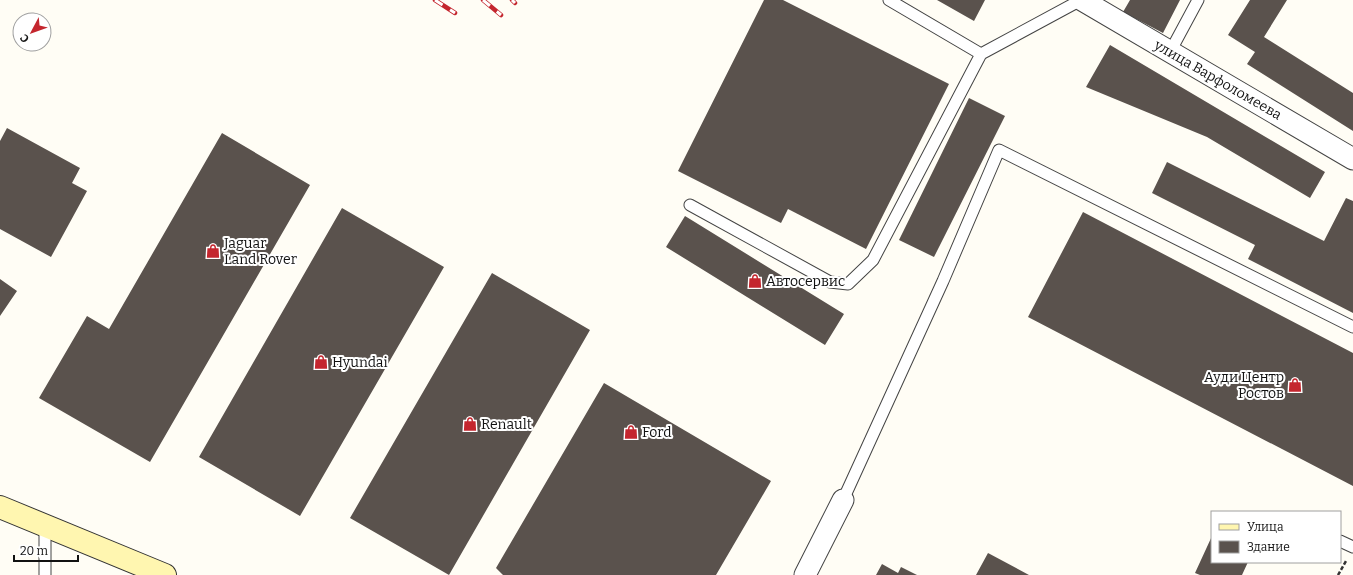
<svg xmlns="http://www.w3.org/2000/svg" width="1353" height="575" font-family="Bitter,serif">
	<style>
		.building { fill: #5a524d }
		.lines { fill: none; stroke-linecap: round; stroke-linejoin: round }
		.lane-casing { stroke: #444; stroke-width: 13 }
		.street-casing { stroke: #444; stroke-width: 23 }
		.secondary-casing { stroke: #333; stroke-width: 24 }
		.path { stroke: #333; stroke-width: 2.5; stroke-dasharray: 4 2; stroke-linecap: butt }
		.lane { stroke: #fff; stroke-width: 11 }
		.street { stroke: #fff; stroke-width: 21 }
		.secondary { stroke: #fff6b0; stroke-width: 22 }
		.rail-casing { stroke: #c4262e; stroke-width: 4.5 }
		.rail { stroke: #fff; stroke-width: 3; stroke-dasharray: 9; stroke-linecap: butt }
		.labels { text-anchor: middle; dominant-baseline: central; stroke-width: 4; stroke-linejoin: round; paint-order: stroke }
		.street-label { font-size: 14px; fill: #111; stroke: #fff }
		.poi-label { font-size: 14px; fill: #111; stroke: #fff; text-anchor: start }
	</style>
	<rect width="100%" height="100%" fill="#fffdf5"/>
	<!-- building -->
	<path class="building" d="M764,0H783L949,84L866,249L788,209L781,223L678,171Z
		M937,0H985L974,21Z
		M1130,0H1180L1163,33L1123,12Z
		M1250,0H1287L1264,37L1353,93V131L1247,64L1255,52L1228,35Z
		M1110,45L1325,172L1310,198L1207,137L1086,87Z
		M969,98L1005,116L934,257L899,240Z
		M7,128L80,168L72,183L87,191L51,257L0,229V141Z
		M222,133L310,185L150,462L39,398L87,316L109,329Z
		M1167,162L1324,241L1346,198L1353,201V313L1248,259L1255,245L1152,193Z
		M342,208L444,267L300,516L199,457Z
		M1083,212L1353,353V486L1028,317Z
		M685,216L844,314L825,345L666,247Z
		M492,273L590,330L449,575L350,518Z
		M0,279L17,291L0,316Z
		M604,383L771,481L716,575H503L496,568Z
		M1212,536V562H1248L1242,575H1200L1195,573Z
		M988,553L1029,575H976Z
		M882,564L898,573L901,567L917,575H876Z"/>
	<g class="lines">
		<defs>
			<path id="lane" d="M889,0L981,54L1081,0
				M1170,52L1198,0
				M690,205L830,282L848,284L873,260L981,54
				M843,500L943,281L999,150L1353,327
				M45,525V575
				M1340,541L1353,547"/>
			<path id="street" d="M1082,0L1353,159
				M805,575L843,500"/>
			<path id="secondary" d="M0,507L165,575"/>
		</defs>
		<!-- lane casing -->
		<use href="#lane" class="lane-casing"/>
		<!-- street casing -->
		<use href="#street" class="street-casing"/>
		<!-- secondary casing -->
		<use href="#secondary" class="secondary-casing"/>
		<!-- path -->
		<path class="path" d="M1338,575L1346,561"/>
		<!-- lane -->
		<use href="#lane" class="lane"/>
		<!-- street -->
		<use href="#street" class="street"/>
		<!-- secondary -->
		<use href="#secondary" class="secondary"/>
		<defs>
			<path id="rail" d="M435,0L455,13
				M483,0L501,15
				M512,0L515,3"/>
		</defs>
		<!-- rail casing -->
		<use href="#rail" class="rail-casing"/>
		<!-- rail -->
		<use href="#rail" class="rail"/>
	</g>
	<!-- icons -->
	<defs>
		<symbol id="shop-bare" viewBox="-9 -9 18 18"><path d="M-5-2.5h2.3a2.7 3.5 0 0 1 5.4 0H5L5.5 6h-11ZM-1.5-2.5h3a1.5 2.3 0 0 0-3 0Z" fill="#c4262e" stroke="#fff" stroke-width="2.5" paint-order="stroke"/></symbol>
	</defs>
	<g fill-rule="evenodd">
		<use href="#shop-bare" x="203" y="241" width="20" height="20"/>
		<use href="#shop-bare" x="745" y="271" width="20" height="20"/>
		<use href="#shop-bare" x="311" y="352" width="20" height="20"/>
		<use href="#shop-bare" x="1285" y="375" width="20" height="20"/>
		<use href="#shop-bare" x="460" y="414" width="20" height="20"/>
		<use href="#shop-bare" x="621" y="422" width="20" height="20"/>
	</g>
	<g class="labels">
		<!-- street labels -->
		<g class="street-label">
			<text transform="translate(1218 80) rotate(30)">улица Варфоломеева</text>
		</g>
		<!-- poi labels -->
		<g class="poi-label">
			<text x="224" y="243">Jaguar<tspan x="224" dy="16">Land Rover</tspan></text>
			<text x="766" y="281">Автосервис</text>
			<text x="332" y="362">Hyundai</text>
			<text x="1284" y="377" text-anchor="end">Ауди Центр<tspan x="1284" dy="16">Ростов</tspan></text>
			<text x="481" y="424">Renault</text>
			<text x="642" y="432">Ford</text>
		</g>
	</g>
	<!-- legend -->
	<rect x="1211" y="511" width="130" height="52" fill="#ffffff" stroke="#a0a0a0"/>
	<rect x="1219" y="524" width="20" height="6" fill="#fff6b0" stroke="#a0a0a0"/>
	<text x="1247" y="531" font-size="12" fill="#111111">Улица</text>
	<rect x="1219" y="541" width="20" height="12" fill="#5a524d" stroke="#a0a0a0"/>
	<text x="1247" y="551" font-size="12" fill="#111111">Здание</text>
	<!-- north arrow -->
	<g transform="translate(32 32) rotate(229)"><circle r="19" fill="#ffffff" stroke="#a0a0a0"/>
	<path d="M0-3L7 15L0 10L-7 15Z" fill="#c4262e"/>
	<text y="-6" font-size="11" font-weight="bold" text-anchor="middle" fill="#111111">С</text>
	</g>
	<!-- scale -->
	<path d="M14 555v6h64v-6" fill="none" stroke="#111111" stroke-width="2"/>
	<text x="20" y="555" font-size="12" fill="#111111" stroke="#ffffff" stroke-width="3" paint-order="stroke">20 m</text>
</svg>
